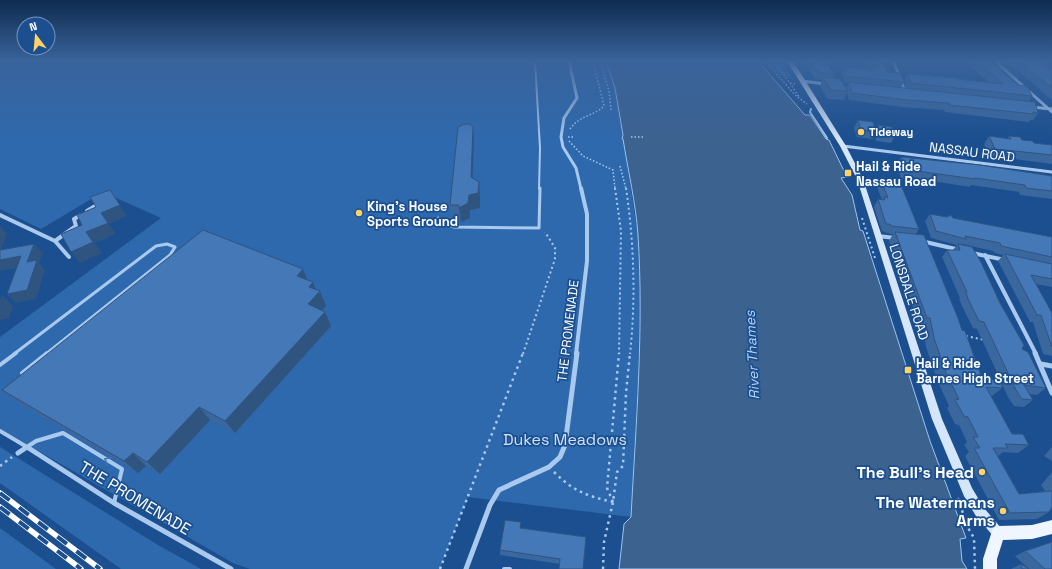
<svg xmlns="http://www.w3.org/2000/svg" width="1052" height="569" font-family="'Space Grotesk',sans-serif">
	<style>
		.green { fill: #2e69ad }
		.water { fill: #3c6290; stroke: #9cc4f0 }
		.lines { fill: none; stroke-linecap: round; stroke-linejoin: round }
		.path-far2 { stroke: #a9c9ee; stroke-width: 1.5; stroke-dasharray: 1.5 2; stroke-linecap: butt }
		.path-far1 { stroke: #a9c9ee; stroke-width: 2; stroke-dasharray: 2 3; stroke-linecap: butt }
		.path { stroke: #a9c9ee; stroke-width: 2.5; stroke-dasharray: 2.5 4; stroke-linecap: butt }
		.service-far2 { stroke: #a9c9ee; stroke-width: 2 }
		.service-far1 { stroke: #a9c9ee; stroke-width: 3 }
		.service { stroke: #a9c9ee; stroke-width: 4 }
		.minor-far2 { stroke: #a9c9ee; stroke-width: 3 }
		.minor-far1 { stroke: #a9c9ee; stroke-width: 4 }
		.minor { stroke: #a9c9ee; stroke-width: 5 }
		.secondary { fill: #d6e6fa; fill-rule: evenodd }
		.primary { fill: #f0f6ff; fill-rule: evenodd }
		.rail-casing { stroke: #fff; stroke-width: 5.5 }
		.rail { stroke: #1b4f8f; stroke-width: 4; stroke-dasharray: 12; stroke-linecap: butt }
		.wall { fill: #3a679d }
		.shaded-wall { fill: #305480 }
		.building { fill: #4478b7; stroke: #305480 }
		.oneway { stroke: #4674ac }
		.poi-dot { fill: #ffd166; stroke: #1b4f8f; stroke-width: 1.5 }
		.labels { text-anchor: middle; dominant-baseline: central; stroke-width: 3.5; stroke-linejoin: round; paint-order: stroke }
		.far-poi-label { font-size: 11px; font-weight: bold; fill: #fff; stroke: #1b4f8f; text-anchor: start }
		.street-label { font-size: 13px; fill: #fff; stroke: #1b4f8f }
		.poi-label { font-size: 13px; font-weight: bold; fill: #fff; stroke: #1b4f8f; text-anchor: start }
		.water-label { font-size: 14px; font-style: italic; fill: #b5d3f5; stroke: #1b4f8f }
		.near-park-label { font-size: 16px; fill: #cfe3fa; stroke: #1b4f8f }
		.near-poi-label { font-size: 16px; font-weight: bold; fill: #fff; stroke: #1b4f8f; text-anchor: end }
		.near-street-label { font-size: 16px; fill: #fff; stroke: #1b4f8f }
	</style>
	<rect width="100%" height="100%" fill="#1b4f8f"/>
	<!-- green -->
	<path class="green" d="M0,61H606L615,88L638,234L640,303L638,381L631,517L468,497L440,569H250L233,563L0,429V337L161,218L103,192L41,229L0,209Z
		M767,61H782L793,79L779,75Z
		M0,447L158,545L201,569H121L0,483Z
		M0,528L56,569H0Z"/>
	<!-- water -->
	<path class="water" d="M606,61H758L805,115H810L826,139L829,140L847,177L841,178L852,195L860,230L863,231L930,441L966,538L960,539L962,561L967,569H619L624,524L631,517C636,423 644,329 638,235C636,205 628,170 623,139H622L623,135L615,88Z"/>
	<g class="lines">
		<!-- path-far2 -->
		<path class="path-far2" d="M600,61L609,91L611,110
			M765,61L795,95L807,104
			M773,61L790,83L795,84
			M790,83L799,97
			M570,129C581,114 593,117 604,106L593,61
			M568,137H573
			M631,137H644
			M569,141L583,156L613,170L615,189
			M620,166L626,189"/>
		<!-- path-far1 -->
		<path class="path-far1" d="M615,188L621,231L619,354
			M626,188C634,242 636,299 630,354
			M862,218L875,258
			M966,336L985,340
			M523,354L555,259V248L545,232"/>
		<!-- path -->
		<path class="path" d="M0,466L12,457
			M554,472C573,491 587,496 613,502
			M958,498L967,526L974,538L975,569
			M613,502L607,488L619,353
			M440,569L523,353
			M603,569L604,542L613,502L617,472L623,466L626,393L630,353"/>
		<!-- service-far2 -->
		<path class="service-far2" d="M535,61L540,148L539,189
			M811,109L810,112L827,138"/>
		<!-- service-far1 -->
		<path class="service-far1" d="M438,218L444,223L454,227L539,228L540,188
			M14,354L156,246L167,244L175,247L170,255L46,354"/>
		<!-- service -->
		<path class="service" d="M0,365L16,353
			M22,373L47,353
			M0,431L27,447L36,441L63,433L122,469L114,503
			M504,569H510"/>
		<!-- minor-far2 -->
		<path class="minor-far2" d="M569,61L577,98L564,118L561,137L563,147L576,168L581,189
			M892,61L895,65L905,92
			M995,61L1052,112
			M802,81L826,84
			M1031,107L1052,109
			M843,146L1052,172"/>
		<!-- minor-far1 -->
		<path class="minor-far1" d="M87,211L100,203
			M0,215L55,241L69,257
			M878,236L895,238
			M55,241L76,226L74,219L81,215
			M921,241L960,250
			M972,253L1005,260
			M985,255L1036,354
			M576,354L587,261V214L581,188"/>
		<!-- minor -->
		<path class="minor" d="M1035,353L1052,393
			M1041,364L1052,366
			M18,453L27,447L114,503L231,569
			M466,569L490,505L499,490L549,467L560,457L565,445L577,353"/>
		<!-- secondary -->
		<path class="secondary" d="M787,61H793L846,146L863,179L942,419L972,488L984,508L1002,529L1004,533L1002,537L998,539L994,537L976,516L964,496L932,419L857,179L840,146Z"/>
		<!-- primary -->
		<path class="primary" d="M1052,520V534L1032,539L1003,540L997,559V569H983V559L993,528L998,526L1032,525Z"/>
		<defs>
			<path id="rail" d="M0,493L100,569
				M0,507L81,569"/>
		</defs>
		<!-- rail casing -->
		<use href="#rail" class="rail-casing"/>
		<!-- rail -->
		<use href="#rail" class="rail"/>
	</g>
	<!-- wall -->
	<path class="wall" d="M804,61H825L834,74L833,78L846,88L848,83H844L842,74L845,67L870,70L866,61H883L887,72L904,82L901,88H906L904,81L907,74L989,82L972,68L977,61L1018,85L1032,96L1029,102L1038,113L1033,120H1030L1029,122L945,112L944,110L903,107L849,100L847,93L844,100L827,99L820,86L822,80L815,79Z
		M1007,61H1039L1052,71V100Z
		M858,120L876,129L878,125L895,136L891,143L876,141L875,135L873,139L857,137L854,128Z
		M473,127L474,141L473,178L479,182L480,197V208L470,210V218L461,222L460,219L452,220L450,205Z
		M989,136L1007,139L1009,136L1034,143L1052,145V164L990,156L984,144Z
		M901,157L1052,176V199L1020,195L1019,192L971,185L970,187L914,178L913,180L901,178L897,164Z
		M880,178L919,229L916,234L962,330L982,378L1001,381L977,329L973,328L962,306L959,299L960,298L942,257L947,250H953L957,245L931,238L925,221L930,214L1052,237V287L1036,284L1052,313V356L1043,354L1033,322H1030L998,261L1003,255L995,253L993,251L962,244L961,245L1000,303L1022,349L1046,388L1037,395L1029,394L1033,400L1024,407L1014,406L1008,397L1002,384V388L992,396H991L1012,434L1029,445L1018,453L1003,452L998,456L1019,494L1045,491L1041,485L1052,472V509L1050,510L1049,512L1037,519L999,520L965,456L969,452L964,445L967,442L959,425L955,424L947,408L949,406L938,382L926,347L923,327H920L889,241L893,234L886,233L885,232L882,231L874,207L878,199L882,200L876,185Z
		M308,280L313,282L316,290L320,291L326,306L322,310L325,312L331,326L235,433L210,420L160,474L146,466L138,473L18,403L2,390Z
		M1052,447V461L1044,456Z
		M521,528L583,569L560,564L500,555V550Z
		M1025,551L1052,569H1029L1015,556Z
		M1021,564L1029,569H1011Z"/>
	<!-- shaded-wall -->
	<path class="shaded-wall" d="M473,127L474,141L472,191L471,177Z
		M479,182L480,197V208L470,210V218L461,222L459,208Z
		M110,190L127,216L109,224L116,234L95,243L102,253L80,263L71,252L101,213Z
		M0,226L7,234L0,252Z
		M34,244L43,253L39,263L45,270L36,299L16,303L7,294L27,262Z
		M21,256L29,266L0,271V260Z
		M303,269L309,284L297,276Z
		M313,282L317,294L320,291L326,306L314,319L308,304L309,287Z
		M2,295L13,306L9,318L0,320V300Z
		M325,312L331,326L235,433L225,421Z
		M199,407L210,420L160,474L147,462Z
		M133,453L146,466L138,473L124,461Z"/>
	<!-- building -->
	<path class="building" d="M811,61H825L834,74L818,72Z
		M872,61H883L887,72L901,73L904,82L847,76L845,67L876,70Z
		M977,61H990L1018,85L1027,86L1032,96L911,83L907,74L957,78L958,79L1003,84Z
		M1020,61H1039L1052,71V88Z
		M823,77L840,79L848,91L831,90Z
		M849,82L1035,102L1038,113L1033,112L1034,114L949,105V103L907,100L852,93Z
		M858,120L873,122L876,132L861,130Z
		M465,124H469L473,127L471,177L479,182L478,193L469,195L468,203L459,208V205H450L458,127Z
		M878,125L892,127L895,136L880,134Z
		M989,136L1011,139L1009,136L1020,137L1022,140L1033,141L1034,143L1052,145V155L995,149Z
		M901,157L980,165L1052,176V191L1026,188L1025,185L975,178V179L917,171V172L905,171Z
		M880,178L899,180L919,229L891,226L890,224H886L878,199L885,200L884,197L888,198Z
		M110,190L120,205L101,213L108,223L86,232L93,242L71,252L61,234L82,225L77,215L96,207L90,197Z
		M930,214L947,217L951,215L953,218L1052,237V257L1001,246L1000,243L965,236L966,239L936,231Z
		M203,230L303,269L297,276L313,282L309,287L320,291L308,304L325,312L225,421L199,407L147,462L133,453L124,461L2,390Z
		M895,232L924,235L958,318L962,330L965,331L982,378L1002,381V388L986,387L1012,434H1023L1029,445L1005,444L1008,448H993L1019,494L1052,491V507L1049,512L1010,513L974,448H980L973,437H978L968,417L964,416L955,400L959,399L946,373L934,338L930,318H927Z
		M34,244L27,262L37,260L27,290L7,294L21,256L0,260V250Z
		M958,244L972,247L981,262L1000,303L1024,345L1022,349L1028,352L1046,388L1024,385L1033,400L1022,399L1016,390L984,322L979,321L968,299L966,292H967L947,250H960Z
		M1005,254L1052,264V279L1031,275L1052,313V347L1041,315H1037Z
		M505,520L521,522L520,528L586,537L583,569H559L560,559L500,550Z
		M1052,542V569H1045L1025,551Z
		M1021,564L1029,569H1022Z"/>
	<!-- one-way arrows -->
	<defs><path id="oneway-chevron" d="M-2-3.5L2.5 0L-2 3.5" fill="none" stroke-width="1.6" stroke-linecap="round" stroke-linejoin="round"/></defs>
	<use class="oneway" href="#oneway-chevron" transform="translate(107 460) rotate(-149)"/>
	<!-- sky -->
	<linearGradient id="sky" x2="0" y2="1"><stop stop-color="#0f2b4f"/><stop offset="0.43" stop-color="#39639b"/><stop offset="1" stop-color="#39639b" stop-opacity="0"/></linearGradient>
	<rect width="1052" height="141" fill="url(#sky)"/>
	<!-- markers -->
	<g class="poi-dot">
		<circle cx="861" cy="132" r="4"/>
		<rect x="844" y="169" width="8" height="8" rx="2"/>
		<circle cx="359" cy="213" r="4"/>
		<rect x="904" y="366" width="8" height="8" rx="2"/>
		<circle cx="982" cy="472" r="4"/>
		<circle cx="1003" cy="511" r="4"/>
	</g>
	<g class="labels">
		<!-- far-poi labels -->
		<g class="far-poi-label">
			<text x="869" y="132">Tideway</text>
		</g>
		<!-- street labels -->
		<g class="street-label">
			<text transform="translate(972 152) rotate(7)">NASSAU ROAD</text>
			<text transform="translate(909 292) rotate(72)">LONSDALE ROAD</text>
			<text transform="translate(568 331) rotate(-83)">THE PROMENADE</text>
		</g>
		<!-- poi labels -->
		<g class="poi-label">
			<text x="856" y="166">Hail &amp; Ride<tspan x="856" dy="15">Nassau Road</tspan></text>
			<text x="367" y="206">King's House<tspan x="367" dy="15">Sports Ground</tspan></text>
			<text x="916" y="363">Hail &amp; Ride<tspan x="916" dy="15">Barnes High Street</tspan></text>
		</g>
		<!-- water labels -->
		<g class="water-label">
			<text transform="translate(752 355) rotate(-93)">River Thames</text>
		</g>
		<!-- near-park labels -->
		<g class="near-park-label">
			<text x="565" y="439">Dukes Meadows</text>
		</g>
		<!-- near-poi labels -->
		<g class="near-poi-label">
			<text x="974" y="472">The Bull's Head</text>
			<text x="995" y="502">The Watermans<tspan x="995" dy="18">Arms</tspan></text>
		</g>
		<!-- near-street labels -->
		<g class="near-street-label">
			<text transform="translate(135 498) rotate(31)">THE PROMENADE</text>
		</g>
	</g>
	<!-- north arrow -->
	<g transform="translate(36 36) rotate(344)"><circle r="19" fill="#1b4f8f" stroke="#7695bc"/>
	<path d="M0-3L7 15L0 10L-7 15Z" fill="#ffd166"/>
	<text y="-6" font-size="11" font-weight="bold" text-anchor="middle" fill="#ffffff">N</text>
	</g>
</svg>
